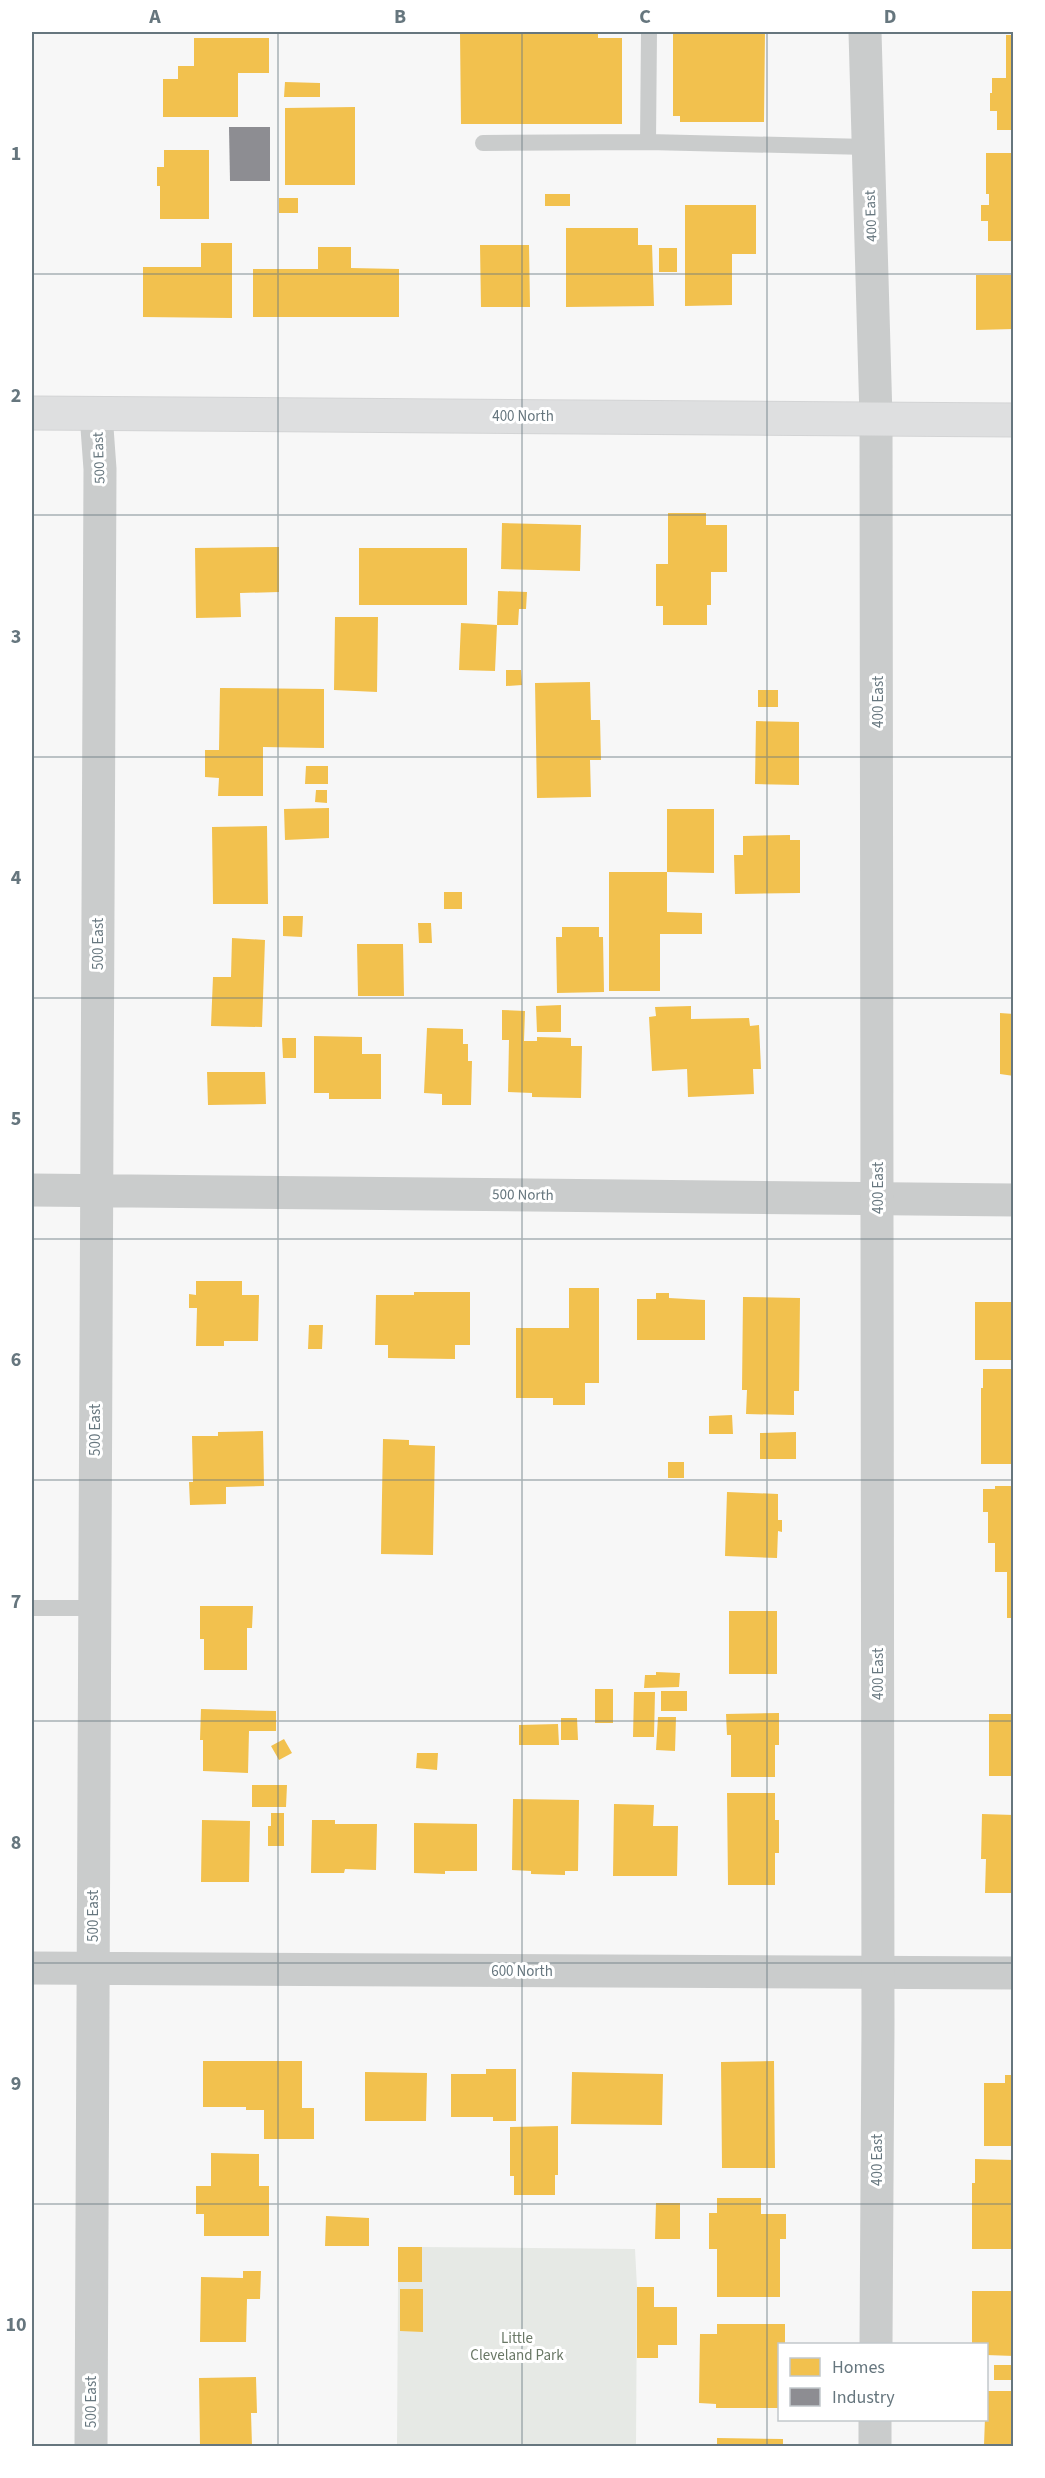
<svg xmlns="http://www.w3.org/2000/svg" width="1045" height="2478" font-family="'Source Sans 3',sans-serif">
	<style>
		.green { fill: #e6e9e5 }
		.homes { fill: #f2c14e }
		.industry { fill: #8d8d92 }
		.lines { fill: none; stroke-linecap: round; stroke-linejoin: round }
		.secondary-casing { stroke: #d3d4d5; stroke-width: 35 }
		.service { stroke: #cacccc; stroke-width: 16 }
		.minor { stroke: #cacccc; stroke-width: 33 }
		.tertiary { stroke: #cacccc; stroke-width: 33 }
		.secondary { stroke: #dedfe0; stroke-width: 33 }
		.grid { fill: none; stroke: #66767e; stroke-width: 1.5; stroke-opacity: 0.55 }
		.labels { text-anchor: middle; dominant-baseline: central; stroke-width: 6; stroke-linejoin: round; paint-order: stroke }
		.street-label { font-size: 15px; fill: #66767e; stroke: #fff }
		.park-label { font-size: 15px; fill: #697765; stroke: #fff }
		.neatline { fill: none; stroke: #66767e; stroke-width: 2 }
		.grid-label { font-size: 20px; text-anchor: middle; font-weight: bold; fill: #66767e }
	</style>
	<rect width="100%" height="100%" fill="#f7f7f7"/>
	<!-- green -->
	<path class="green" d="M422,2247L635,2249L637,2287L636,2446H397L398,2282H422Z"/>
	<!-- homes -->
	<path class="homes" d="M557,32L598,33V38H622V124H461L460,33Z
		M673,32H765L764,122H680V116H673Z
		M1006,35H1014V130H997V111H990V93H992V78H1006Z
		M194,38H269V73H238V117H163V79H178V66H194Z
		M285,82L320,83V97H284Z
		M355,107V185H285V108Z
		M164,150H209V219H160V186H157V167H164Z
		M986,153H1014V241H988V221H981V205H989V194H986Z
		M545,194H570V206H545Z
		M279,198H298V213H279Z
		M685,205H756V254H732V305L685,306Z
		M566,228H638V245H652L654,306L566,307Z
		M201,243H232V318L143,317V267H201Z
		M480,245H529L530,307H481Z
		M318,247H351V268L399,269V317H253V269H318Z
		M659,248H677V272H659Z
		M976,275H1014V329L976,330Z
		M668,513H706V525H727V572H711V605H707V625H663V606H656V564H668Z
		M502,523L581,525L580,571L501,569Z
		M279,547V592L240,593L241,617L196,618L195,548Z
		M359,548H467V605H359Z
		M498,591L527,592L526,609H519L518,625H497Z
		M335,617H378L377,692L334,690Z
		M461,623L497,625L495,671L459,670Z
		M506,670H521L522,685L506,686Z
		M590,682L591,720H600L601,760H590L591,797L537,798L535,683Z
		M220,688L324,689V748L263,747V796H218L219,778L205,777V750H219Z
		M758,690H778V707H758Z
		M756,721L799,722V785L755,784Z
		M306,766H328V784H305Z
		M316,790H327V803L315,802Z
		M329,808V838L285,840L284,809Z
		M667,809H714V873L667,872Z
		M267,826L268,904H213L212,827Z
		M790,835V840H800V893L735,894L734,855H743V836Z
		M609,872H667V912L702,913V934H660V991H609Z
		M444,892H462V909H444Z
		M283,916H303L302,937L283,936Z
		M418,923H431L432,943H419Z
		M562,927H599V937H603L604,992L557,993L556,937H562Z
		M232,938L265,940L262,1027L211,1026L213,977H231Z
		M357,944H403L404,996H358Z
		M561,1005V1032H537L536,1006Z
		M691,1006V1019L749,1018L750,1026L759,1025L761,1069H753L754,1094L688,1097L687,1069L652,1071L649,1017L656,1016L655,1007Z
		M502,1010L525,1011L524,1041H537V1037L571,1038V1046H582L581,1098L532,1097V1093L508,1092L509,1040H502Z
		M1000,1013L1014,1014V1076L1000,1074Z
		M427,1028L463,1029V1044H468V1061H472L471,1105H442V1094L424,1093Z
		M314,1036L362,1037V1054H381V1099H329V1093H314Z
		M282,1038H296V1058H283Z
		M207,1072H265L266,1104L208,1105Z
		M196,1281H242V1295H259L258,1341H224V1346H196L197,1308H189V1294L196,1295Z
		M569,1288H599V1383H585V1405H553V1398H516V1328H569Z
		M414,1292H470V1345H455V1359L388,1358V1345H375L376,1295H414Z
		M656,1293H669V1298L705,1300V1340H637V1299H656Z
		M743,1297L800,1298L799,1391H794V1415L746,1414L747,1390H742Z
		M975,1302H1014V1360H975Z
		M309,1325H323L322,1349H308Z
		M983,1369H1014V1464H981V1388H983Z
		M732,1415L733,1434H709V1416Z
		M263,1431L264,1486L226,1487V1504L190,1505L189,1482H193L192,1436H218V1432Z
		M796,1432V1459H760V1433Z
		M383,1439L409,1440V1445L435,1446L433,1555L381,1554Z
		M668,1462H684V1478H668Z
		M995,1486H1014V1618H1007V1572H995V1543H988V1512H983V1489H995Z
		M727,1492L778,1494V1520H782V1532L778,1531L777,1558L725,1556Z
		M200,1606H253L252,1628H247V1670H204V1639H200Z
		M729,1611H777V1674H729Z
		M656,1672L680,1673L679,1687L644,1688L645,1675H656Z
		M595,1689H613V1723H595Z
		M661,1691H687V1711H661Z
		M634,1692H655L654,1737H633Z
		M201,1709L276,1711V1731H249L248,1773L203,1771V1740H200Z
		M779,1713V1745H775V1777H731V1735H727L726,1714Z
		M989,1714H1014V1776H989Z
		M658,1717H676L675,1751L656,1750Z
		M561,1718H577L578,1740H561Z
		M558,1724L559,1745H519V1725Z
		M284,1739L292,1753L279,1760L271,1746Z
		M417,1753H438L437,1770L416,1768Z
		M252,1785H287L286,1807H252Z
		M727,1793H775V1820H779V1853H775V1885H728Z
		M513,1799L579,1800L578,1871H565V1875L531,1874V1871L512,1870Z
		M614,1804L654,1805L653,1826H678L677,1876H613Z
		M271,1813H284V1846H268V1826H271Z
		M982,1814L1014,1815V1893H985L986,1859H981Z
		M202,1820L250,1821L249,1882H201Z
		M312,1820H335V1824H377L376,1870L345,1869L344,1873H311Z
		M414,1823L477,1824V1871H445V1874L414,1873Z
		M203,2061H302V2108H314V2139H264V2110H246V2107H203Z
		M774,2061L775,2168H722L721,2062Z
		M486,2069H516V2121H493V2117H451V2074H486Z
		M365,2072L427,2073L426,2121H365Z
		M572,2072L663,2074L662,2125L571,2124Z
		M1005,2075H1014V2146H984V2083H1005Z
		M558,2126V2175H555V2195H514V2176H510V2127Z
		M211,2153L259,2154V2186H269V2236H204V2214H196V2186H211Z
		M975,2159L1014,2160V2249H972V2183H975Z
		M717,2198H761V2214H786V2239H780V2297H717V2249H709V2213H717Z
		M656,2203H680V2239H655Z
		M326,2216L369,2218V2246H325Z
		M398,2247H422V2282H398Z
		M243,2271H261L260,2299H247L246,2342H200L201,2277L243,2278Z
		M637,2287H654V2307H677V2345H658V2358H637Z
		M400,2289H423V2332L400,2331Z
		M972,2291H1014V2356L986,2355V2344H972Z
		M717,2324H785V2344H780V2408H716V2404L699,2403L700,2334H717Z
		M994,2365H1014V2380H994Z
		M256,2377L257,2413H251L252,2446H200L199,2378Z
		M986,2391H1014V2445H984Z
		M717,2438L783,2439V2446H717Z"/>
	<!-- industry -->
	<path class="industry" d="M229,127H270V181H230Z"/>
	<g class="lines">
		<defs>
			<path id="secondary" d="M32,413L1014,420"/>
		</defs>
		<!-- secondary casing -->
		<use href="#secondary" class="secondary-casing"/>
		<!-- service -->
		<path class="service" d="M649,32L648,142L868,147
			M483,143L648,142
			M32,1608H94"/>
		<!-- minor -->
		<path class="minor" d="M865,32L876,418
			M32,1190L1014,1200
			M32,1968L1014,1973
			M91,2446L100,469L96,414"/>
		<!-- tertiary -->
		<path class="tertiary" d="M876,2344L878,2024L876,418
			M875,2446V2420"/>
		<!-- secondary -->
		<use href="#secondary" class="secondary"/>
	</g>
	<!-- grid -->
	<path class="grid" d="M278,32V2446M522,32V2446M767,32V2446M32,274H1014M32,515H1014M32,757H1014M32,998H1014M32,1239H1014M32,1480H1014M32,1721H1014M32,1963H1014M32,2204H1014"/>
	<g class="labels">
		<!-- street labels -->
		<g class="street-label">
			<text transform="translate(871 216) rotate(-92)">400 East</text>
			<text x="523" y="416">400 North</text>
			<text transform="translate(99 458) rotate(-92)">500 East</text>
			<text transform="translate(878 702) rotate(-90)">400 East</text>
			<text transform="translate(98 944) rotate(-90)">500 East</text>
			<text transform="translate(878 1188) rotate(-90)">400 East</text>
			<text transform="translate(523 1195) rotate(1)">500 North</text>
			<text transform="translate(95 1430) rotate(-90)">500 East</text>
			<text transform="translate(878 1674) rotate(-90)">400 East</text>
			<text transform="translate(93 1916) rotate(-90)">500 East</text>
			<text x="522" y="1971">600 North</text>
			<text transform="translate(877 2160) rotate(-90)">400 East</text>
			<text transform="translate(91 2402) rotate(-90)">500 East</text>
		</g>
		<!-- park labels -->
		<g class="park-label">
			<text x="517" y="2338">Little<tspan x="517" dy="17">Cleveland Park</tspan></text>
		</g>
	</g>
	<!-- border -->
	<rect width="1045" height="2478" fill="none" stroke="#ffffff" stroke-width="66"/>
	<!-- legend -->
	<rect x="778" y="2343" width="210" height="78" fill="#ffffff" stroke="#c2c8cb" stroke-width="1.5"/>
	<rect x="790" y="2358" width="30" height="18" fill="#f2c14e" stroke="#c2c8cb" stroke-width="1.5"/>
	<text x="832" y="2373" font-size="18" fill="#66767e">Homes</text>
	<rect x="790" y="2388" width="30" height="18" fill="#8d8d92" stroke="#c2c8cb" stroke-width="1.5"/>
	<text x="832" y="2403" font-size="18" fill="#66767e">Industry</text>
	<rect x="33" y="33" width="979" height="2412" class="neatline"/>
	<g class="grid-label">
		<text x="155" y="23">A</text>
		<text x="400" y="23">B</text>
		<text x="645" y="23">C</text>
		<text x="890" y="23">D</text>
		<text x="16" y="160">1</text>
		<text x="16" y="402">2</text>
		<text x="16" y="643">3</text>
		<text x="16" y="884">4</text>
		<text x="16" y="1125">5</text>
		<text x="16" y="1366">6</text>
		<text x="16" y="1608">7</text>
		<text x="16" y="1849">8</text>
		<text x="16" y="2090">9</text>
		<text x="16" y="2331">10</text>
	</g>
</svg>
